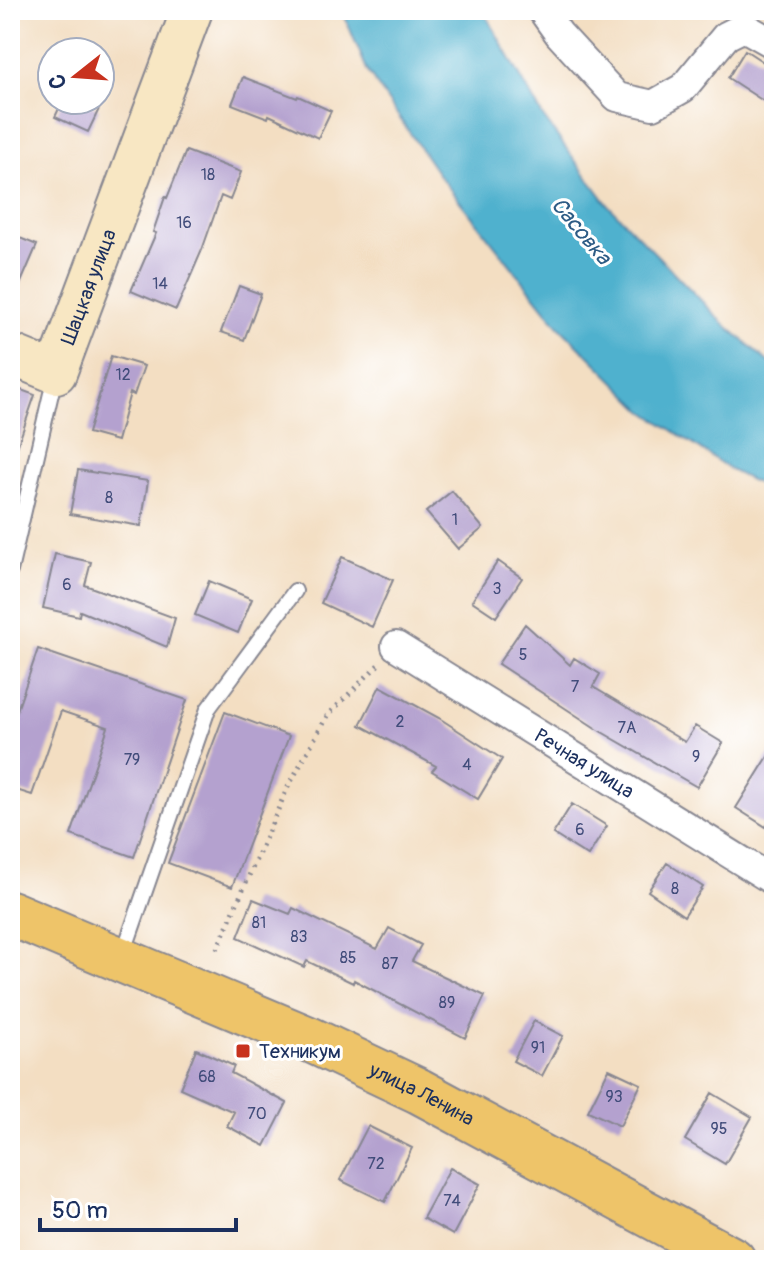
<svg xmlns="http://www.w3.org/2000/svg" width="784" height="1270" font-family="Pangolin,sans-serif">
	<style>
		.water { fill: #4fb1ce; stroke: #357096; stroke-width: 2 }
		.building { fill: #b4a1cf }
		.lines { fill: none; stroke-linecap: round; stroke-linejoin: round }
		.lane-casing { stroke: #878690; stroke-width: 18 }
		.street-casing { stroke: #878690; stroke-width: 32 }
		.secondary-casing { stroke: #878690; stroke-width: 44 }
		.primary-casing { stroke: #878690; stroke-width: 48 }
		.path { stroke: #878690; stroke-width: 5; stroke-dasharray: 2 6; stroke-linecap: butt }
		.lane { stroke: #fff; stroke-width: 14 }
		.street { stroke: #fff; stroke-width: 28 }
		.secondary { stroke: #f8e7c3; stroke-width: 40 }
		.primary { stroke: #eec469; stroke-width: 44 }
		.poi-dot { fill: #c8321e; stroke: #fff; stroke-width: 3 }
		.labels { text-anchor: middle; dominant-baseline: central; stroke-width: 6; stroke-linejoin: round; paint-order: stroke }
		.number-label { font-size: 16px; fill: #414c7a }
		.street-label { font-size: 20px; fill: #1b2f5e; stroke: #fff }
		.poi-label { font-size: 20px; fill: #1b2f5e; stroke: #fff; text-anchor: start }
		.water-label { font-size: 22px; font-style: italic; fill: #2d5c85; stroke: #fff }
	</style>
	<rect width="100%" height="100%" fill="#fff"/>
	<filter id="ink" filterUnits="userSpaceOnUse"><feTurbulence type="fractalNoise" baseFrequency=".0125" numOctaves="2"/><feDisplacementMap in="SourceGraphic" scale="16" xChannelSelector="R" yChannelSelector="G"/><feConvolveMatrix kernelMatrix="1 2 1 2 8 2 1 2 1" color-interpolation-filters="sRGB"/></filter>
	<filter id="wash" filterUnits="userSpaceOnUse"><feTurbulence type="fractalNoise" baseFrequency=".006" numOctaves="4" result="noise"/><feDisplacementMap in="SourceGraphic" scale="32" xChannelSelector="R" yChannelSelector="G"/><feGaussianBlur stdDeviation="1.8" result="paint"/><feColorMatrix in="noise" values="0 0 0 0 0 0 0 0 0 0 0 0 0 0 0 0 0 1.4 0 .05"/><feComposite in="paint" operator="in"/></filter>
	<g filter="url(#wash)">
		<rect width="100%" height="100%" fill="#f3dec2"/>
		<!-- water -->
		<path class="water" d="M342,10H483L543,117L609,206L722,322L774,367V492L734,472L644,411L559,326L438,174L368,72Z"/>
		<g id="blocks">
			<!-- building -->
			<path class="building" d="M745,50L774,69V108L728,78Z
				M243,77L297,98L298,96L331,111L318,138L269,115L268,118L232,104Z
				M63,100H81L99,109L88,132L55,117Z
				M186,151L241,172L230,200L221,196L202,250L176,310L131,291L156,233L153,232L165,197L167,198Z
				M10,234L37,245L10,308Z
				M239,286L261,294L244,340L221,332Z
				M111,356L144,366L134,395L130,393L117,441L88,433Z
				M10,386L35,395L13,459L10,458Z
				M78,470L148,481L141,526L70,514Z
				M452,491L483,528L458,549L426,512Z
				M55,554L91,562L85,585L175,618L167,647L80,611L79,616L43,608Z
				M342,557L393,580L372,627L321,603Z
				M498,561L522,578L496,617L472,601Z
				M209,581L252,599L238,633L195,615Z
				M525,624L570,665L574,658L600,674L593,687L685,742L695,726L723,743L697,787L600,731L498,664Z
				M38,649L187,700L134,857L71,835L108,727L61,711L32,795L10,788V731Z
				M380,686L439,718L502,759L478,799L432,771L436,766L360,725Z
				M225,712L289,736L232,887L168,863Z
				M774,747V814L766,827L736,808Z
				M572,804L607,826L588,856L553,834Z
				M667,863L703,887L684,916L648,891Z
				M253,899L290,914L293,908L377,949L389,928L421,945L412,961L485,996L465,1038L354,980L353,983L307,961L304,967L238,937Z
				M534,1021L563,1036L542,1076L513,1061Z
				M196,1049L234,1066L231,1073L287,1103L265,1146L227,1126L234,1112L180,1088Z
				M609,1069L641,1084L620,1126L588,1111Z
				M712,1093L752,1117L725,1164L685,1140Z
				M368,1126L412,1148L385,1202L340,1180Z
				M450,1168L480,1184L453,1235L423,1218Z"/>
		</g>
	</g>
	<g filter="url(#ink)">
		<use href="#blocks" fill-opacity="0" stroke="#878690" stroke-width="2"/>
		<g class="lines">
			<defs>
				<path id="lane" d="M10,571L55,376
					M122,957L208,709L295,591"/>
				<g id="street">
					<path d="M542,10L559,34L617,97L653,105L683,88L726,36L744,27L774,44"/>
					<path id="s1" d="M396,646L774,881"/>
				</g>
				<g id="secondary">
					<path id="s2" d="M10,354L56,373L192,10"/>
				</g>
				<g id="primary">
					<path id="s3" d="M10,913L309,1039L419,1091L733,1260"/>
				</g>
			</defs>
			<!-- lane casing -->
			<use href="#lane" class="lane-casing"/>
			<!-- street casing -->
			<use href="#street" class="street-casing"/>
			<!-- secondary casing -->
			<use href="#secondary" class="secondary-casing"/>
			<!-- primary casing -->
			<use href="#primary" class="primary-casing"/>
			<!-- path -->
			<path class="path" d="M217,949L287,789L327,716L379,664"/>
			<!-- lane -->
			<use href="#lane" class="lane"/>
			<!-- street -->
			<use href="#street" class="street"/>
			<!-- secondary -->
			<use href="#secondary" class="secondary"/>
			<!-- primary -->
			<use href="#primary" class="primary"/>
		</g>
	</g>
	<!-- markers -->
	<rect class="poi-dot" x="235" y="1043" width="16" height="16" rx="4"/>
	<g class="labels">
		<!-- number labels -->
		<g class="number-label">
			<text x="208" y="175">18</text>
			<text x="184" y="223">16</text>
			<text x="160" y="284">14</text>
			<text x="123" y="375">12</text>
			<text x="109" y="498">8</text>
			<text x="455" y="520">1</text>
			<text x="67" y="585">6</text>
			<text x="497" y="589">3</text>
			<text x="523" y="655">5</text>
			<text x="575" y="687">7</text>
			<text x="400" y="722">2</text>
			<text x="627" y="728">7А</text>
			<text x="696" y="757">9</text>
			<text x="132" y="760">79</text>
			<text x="467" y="765">4</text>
			<text x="580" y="830">6</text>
			<text x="675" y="889">8</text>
			<text x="259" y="923">81</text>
			<text x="299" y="937">83</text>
			<text x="348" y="958">85</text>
			<text x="390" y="964">87</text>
			<text x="447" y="1003">89</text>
			<text x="538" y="1048">91</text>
			<text x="207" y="1077">68</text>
			<text x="614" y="1097">93</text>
			<text x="257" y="1114">70</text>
			<text x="719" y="1129">95</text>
			<text x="376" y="1164">72</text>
			<text x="452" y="1201">74</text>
		</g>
		<!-- street labels -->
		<g class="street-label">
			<text stroke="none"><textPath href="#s2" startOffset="142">Шацкая улица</textPath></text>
			<text stroke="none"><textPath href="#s1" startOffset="222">Речная улица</textPath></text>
			<text stroke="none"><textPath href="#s3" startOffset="450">улица Ленина</textPath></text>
		</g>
		<!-- poi labels -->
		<g class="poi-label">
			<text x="259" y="1051">Техникум</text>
		</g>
		<!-- water labels -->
		<g class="water-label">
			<text transform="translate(581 231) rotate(50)">Сасовка</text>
		</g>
	</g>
	<!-- margin -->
	<rect width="784" height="1270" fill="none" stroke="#fff" stroke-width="40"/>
	<!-- north arrow -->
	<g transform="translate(76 76) rotate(253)"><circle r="38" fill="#ffffff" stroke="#a4acbf" stroke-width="2"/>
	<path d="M0-6L14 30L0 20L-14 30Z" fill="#c8321e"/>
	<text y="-12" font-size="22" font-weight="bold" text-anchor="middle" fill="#1b2f5e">С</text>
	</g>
	<!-- scale -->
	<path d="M40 1218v12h196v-12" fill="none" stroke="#1b2f5e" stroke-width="4"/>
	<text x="52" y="1218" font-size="24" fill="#1b2f5e" stroke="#ffffff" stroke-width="6" paint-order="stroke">50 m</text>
</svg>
